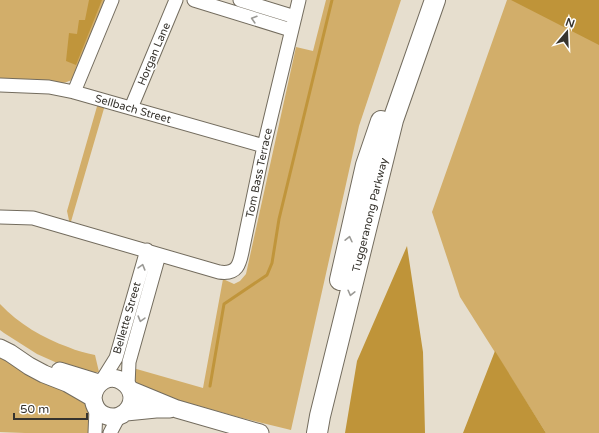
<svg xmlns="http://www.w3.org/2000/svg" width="599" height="433" font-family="'Varela Round',sans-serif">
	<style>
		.green { fill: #d2ae6a }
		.forest { fill: #bf9439 }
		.water { fill: #c0953b }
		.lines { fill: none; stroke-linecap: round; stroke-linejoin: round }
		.stream { stroke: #c0953b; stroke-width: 3 }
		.minor-casing { stroke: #736c5e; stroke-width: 15 }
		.major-casing { stroke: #736c5e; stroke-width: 19 }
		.highway-casing { stroke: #736c5e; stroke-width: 22 }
		.minor { stroke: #fff; stroke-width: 13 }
		.major { stroke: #fff; stroke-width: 17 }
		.highway { stroke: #fff; stroke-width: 20 }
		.oneway { stroke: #9b9a96 }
		.labels { text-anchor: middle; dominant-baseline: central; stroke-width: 3; stroke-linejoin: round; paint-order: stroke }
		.street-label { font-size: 11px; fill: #37342e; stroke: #fff }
	</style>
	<rect width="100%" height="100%" fill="#e6dece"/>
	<!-- green -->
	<path class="green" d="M0,0H105L74,77C72,79 71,81 69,81C58,87 14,82 0,82Z
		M326,0H401L359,126L291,430L238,417L146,391C134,382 134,382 133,368L203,388L223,279L234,284L240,281L246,274L296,47L313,51Z
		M507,0H599V433H546L460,297L432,212Z
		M98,103L105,105L70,225L67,211Z
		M0,304C19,324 43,338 68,347C77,351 86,353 95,355L99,372L88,373L64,366L37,354L4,333L0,330Z
		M0,352L90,397L93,433H25L0,432Z"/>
	<!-- forest -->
	<path class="forest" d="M511,0H599V45Z
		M407,246L423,352L425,433H345L357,361Z
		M495,351L546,433H463Z"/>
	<!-- water -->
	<path class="water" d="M89,0H102L76,65L66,61L69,33L77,34L79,20H85Z"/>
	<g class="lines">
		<!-- stream -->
		<path class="stream" d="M210,386L224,304L267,275L272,263L279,219L332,0"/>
		<defs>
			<path id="minor" d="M194,0L291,30
				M240,0L295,17
				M0,85L49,87L74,92L264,146
				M74,92L112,0
				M131,108L176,0
				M0,217L33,218L219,272C239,275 240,262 243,247L264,146L299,0
				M101,382L116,358L147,250
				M128,386L129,362L159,255
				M95,433L96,409
				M110,433L119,416"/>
			<path id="major" d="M0,348L10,353L29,366L44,374L67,383L93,398C94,406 97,412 104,415C126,425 143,396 123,382C110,372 94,383 93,398
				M60,371L99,383
				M131,390L177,409L260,433
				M126,412L156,409H170"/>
			<path id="highway" d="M340,280L366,165L381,121
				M317,433L320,416L393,120L435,0"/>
		</defs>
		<!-- minor casing -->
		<use href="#minor" class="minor-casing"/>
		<!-- major casing -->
		<use href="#major" class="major-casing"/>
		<!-- highway casing -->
		<use href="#highway" class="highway-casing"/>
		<!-- minor -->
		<use href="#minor" class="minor"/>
		<!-- major -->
		<use href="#major" class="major"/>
		<!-- highway -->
		<use href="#highway" class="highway"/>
	</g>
	<!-- one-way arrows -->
	<defs><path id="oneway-chevron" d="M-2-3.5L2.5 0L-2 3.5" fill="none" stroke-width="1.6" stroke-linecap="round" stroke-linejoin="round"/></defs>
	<g class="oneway">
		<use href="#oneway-chevron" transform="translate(254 19) rotate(-163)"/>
		<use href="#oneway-chevron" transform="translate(349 239) rotate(-77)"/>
		<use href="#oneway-chevron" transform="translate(142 267) rotate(-74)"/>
		<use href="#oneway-chevron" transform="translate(351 293) rotate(104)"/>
		<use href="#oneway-chevron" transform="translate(141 319) rotate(106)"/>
	</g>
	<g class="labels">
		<!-- street labels -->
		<g class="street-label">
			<text transform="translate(154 54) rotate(-67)">Horgan Lane</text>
			<text transform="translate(133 109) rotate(16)">Sellbach Street</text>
			<text transform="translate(259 173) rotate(-78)">Tom Bass Terrace</text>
			<text transform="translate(370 215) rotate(-76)">Tuggeranong Parkway</text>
			<text transform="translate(127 318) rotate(-74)">Bellette Street</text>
		</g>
	</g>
	<!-- north arrow -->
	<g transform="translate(567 32) rotate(19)" stroke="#ffffff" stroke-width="3" paint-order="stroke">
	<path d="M0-3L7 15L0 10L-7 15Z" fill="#37342e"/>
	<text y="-6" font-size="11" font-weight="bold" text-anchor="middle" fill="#37342e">N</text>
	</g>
	<!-- scale -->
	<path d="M14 413v6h73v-6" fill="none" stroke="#37342e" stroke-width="2"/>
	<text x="20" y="413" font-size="12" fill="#37342e" stroke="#ffffff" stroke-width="3" paint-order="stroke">50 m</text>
</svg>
